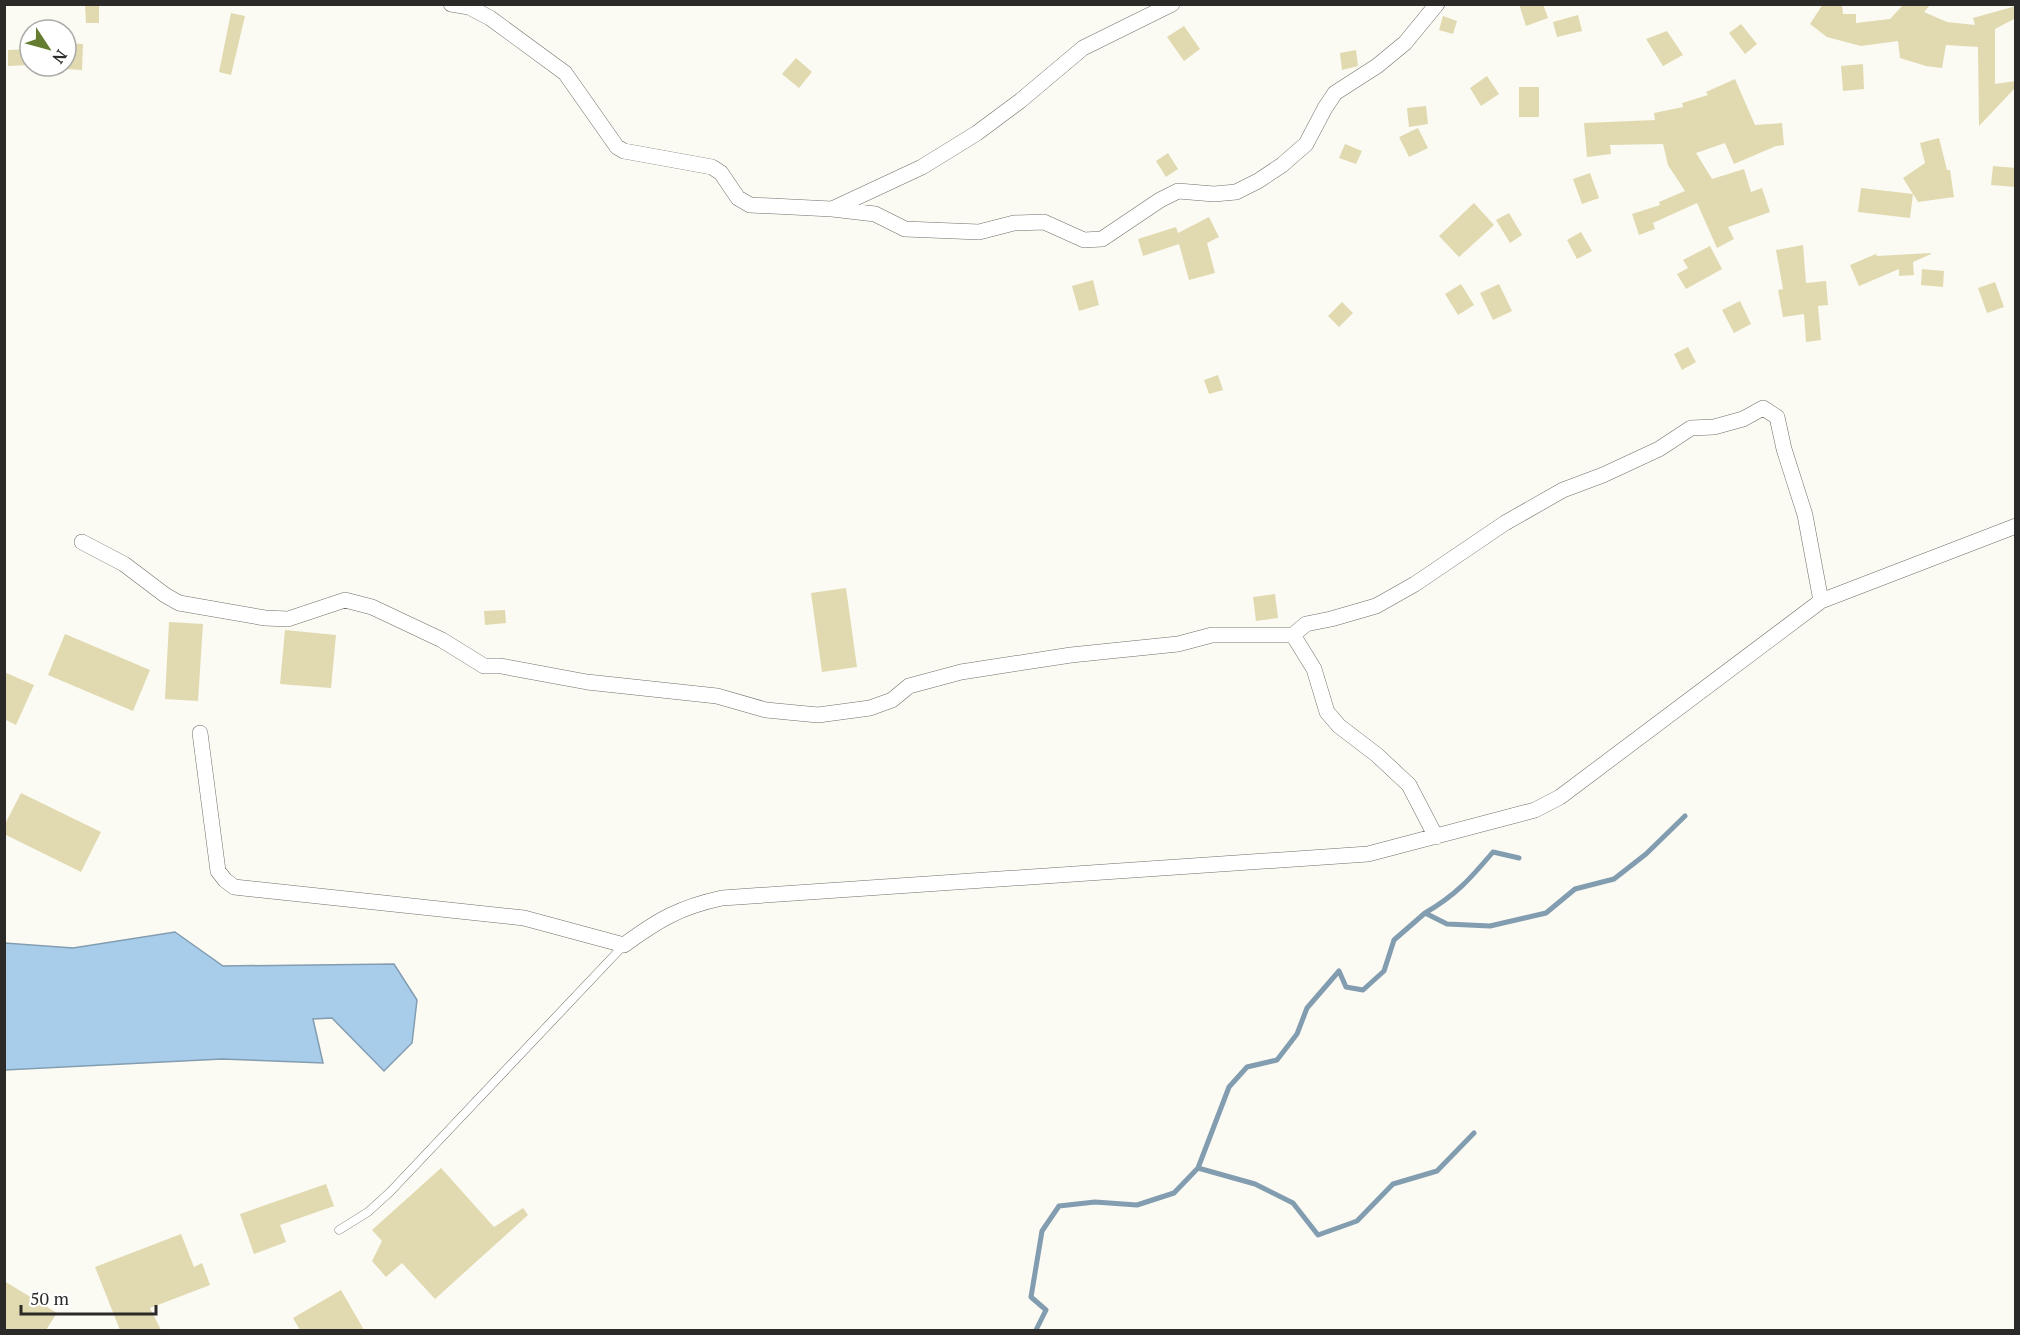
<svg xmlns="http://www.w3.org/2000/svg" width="2020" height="1335" font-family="'PT Serif',serif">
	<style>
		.water { fill: #a8cdea; stroke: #829cb0; stroke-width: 1.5 }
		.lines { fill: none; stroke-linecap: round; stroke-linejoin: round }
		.stream { stroke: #829cb0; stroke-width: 5 }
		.building { fill: #e1dab0 }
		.service-casing { stroke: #706f69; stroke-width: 9 }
		.minor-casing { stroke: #706f69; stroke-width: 16 }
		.service { stroke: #fff; stroke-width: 8 }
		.minor { stroke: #fff; stroke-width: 15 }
	</style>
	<rect width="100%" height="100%" fill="#fbfaf3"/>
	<!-- water -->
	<path class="water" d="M175,932L223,966L394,964L417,1000L412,1043L384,1071L332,1018L313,1019L323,1063L222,1059L5,1070V943L73,948Z"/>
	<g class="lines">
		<!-- stream -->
		<path class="stream" d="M1425,913C1456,895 1470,879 1493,852L1519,858
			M1198,1168L1255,1184L1293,1203L1318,1235L1357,1221L1393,1184L1437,1171L1474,1133
			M1036,1330L1046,1310L1031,1297L1042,1231L1059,1206L1095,1202L1137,1205L1174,1193L1198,1168L1229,1087L1247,1067L1277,1060L1297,1034L1307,1008L1339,971L1346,987L1363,990L1384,971L1394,940L1425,913L1447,924L1490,926L1546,913L1575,889L1614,879L1646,854L1685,816"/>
	</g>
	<!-- building -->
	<path class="building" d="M85,4H99V23H86Z
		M1519,4H1543L1548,18L1526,26Z
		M1823,4H1842L1843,14H1856V23L1890,19L1904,4H1931L1924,12L1947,22L1975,25L1973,18L2016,6V18L1995,29V84L2016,81V87L1979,126L1978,47L1946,45L1942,68L1926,66L1900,58L1898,41L1861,46L1827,37L1810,24Z
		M231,13L245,16L231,75L219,72Z
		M1578,15L1582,31L1557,37L1553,22Z
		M1443,16L1457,21L1453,34L1439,30Z
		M1741,24L1757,44L1745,54L1729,33Z
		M1184,26L1200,49L1184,61L1167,37Z
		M1667,31L1683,55L1663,66L1646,39Z
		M66,43L83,44L82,70L66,69Z
		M30,49V65L8,66V50Z
		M1356,50L1358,66L1342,70L1340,53Z
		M796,58L812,72L799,88L782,74Z
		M1863,64L1864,89L1843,91L1841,66Z
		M1487,76L1499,94L1481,106L1470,88Z
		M1735,79L1755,125L1782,123L1784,145L1776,146L1734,164L1725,143L1696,153L1712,179L1744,169L1751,192L1762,188L1770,212L1728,227L1734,239L1717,248L1697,203L1653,223L1655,229L1639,235L1632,214L1660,205L1659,202L1685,191L1668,165L1663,144L1610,145L1611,154L1587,157L1584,123L1655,120L1654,113L1683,107L1682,103L1708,95L1706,92Z
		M1519,87H1539V117H1519Z
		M1426,106L1428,124L1409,127L1407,108Z
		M1418,128L1428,148L1409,157L1399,137Z
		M1939,138L1947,170H1950L1954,197L1918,202L1903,178L1925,163L1920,143Z
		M1345,144L1362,151L1356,164L1339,158Z
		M1168,153L1178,169L1166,177L1156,161Z
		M1993,166L2016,168V187L1991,185Z
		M1590,173L1599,198L1582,204L1573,179Z
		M1861,188L1913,194L1910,218L1858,212Z
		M1474,203L1494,225L1459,257L1439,236Z
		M1509,213L1522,235L1510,243L1496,220Z
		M1209,217L1219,237L1207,243L1215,273L1189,280L1179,244L1143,256L1138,239L1176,227L1178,233Z
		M1581,232L1592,251L1577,259L1567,240Z
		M1803,245L1806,283L1826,281L1828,305L1818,306L1821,340L1806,342L1804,314L1783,317L1778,290L1783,289L1776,250Z
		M1710,246L1722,269L1686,289L1677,274L1688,268L1683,260Z
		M1931,253V254L1913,262L1914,275L1899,276V269L1859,286L1850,265L1876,254L1877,256Z
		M1922,269L1944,271L1943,287L1921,285Z
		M1093,280L1099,305L1079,311L1072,286Z
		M1995,282L2004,307L1987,313L1978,288Z
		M1461,284L1474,305L1458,315L1445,294Z
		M1499,284L1512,311L1493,320L1480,293Z
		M1740,301L1751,324L1734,333L1722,310Z
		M1342,302L1353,313L1339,327L1328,316Z
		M1688,347L1696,362L1682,370L1674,354Z
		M1218,375L1223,390L1209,394L1204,380Z
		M846,588L857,667L822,672L811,593Z
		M1275,594L1278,618L1256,621L1253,597Z
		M505,610L506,623L485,625L484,611Z
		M169,622L203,624L198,701L165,699Z
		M285,630L336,635L331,688L280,684Z
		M65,634L150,670L133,711L48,675Z
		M4,672L34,685L16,725L4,719Z
		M21,793L101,832L81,872L4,834V826Z
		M441,1168L494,1227L523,1208L528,1215L435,1299L402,1263L386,1277L372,1261L382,1241L372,1230Z
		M326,1184L334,1206L280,1225L286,1242L254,1254L240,1214Z
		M181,1234L194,1267L202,1263L210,1285L150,1308L161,1330H120L95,1267Z
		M4,1281L57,1313L46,1330H4Z
		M341,1290L364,1330H300L293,1318Z"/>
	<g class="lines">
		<defs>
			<path id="service" d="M339,1230L368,1212L390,1192L624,945"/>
			<path id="minor" d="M451,4L469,7L490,18L565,73L617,147L624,151L712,167L721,173L738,198L750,205L832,209L875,214L905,229L979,232L1014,223L1044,222L1084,240L1102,239L1160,200L1178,191L1214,194L1236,192L1258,181L1282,165L1306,144L1325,108L1335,93L1377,66L1405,43L1437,4
				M832,209L922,167L977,133L1020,101L1083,48L1172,4
				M82,542L124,564L165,595L179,603L265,618L288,619L345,600L372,607L442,640L484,666H501L587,682L717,696L766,710L818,715L870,708L892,700L909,686L961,672L1071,655L1178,644L1212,635H1293
				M200,733L218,871L225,880L234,887L524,918L624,945C658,920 680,907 722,898L1368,854L1535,810L1560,797L1821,601L2016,526
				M1436,837L1409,785L1377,755L1339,726L1327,712L1314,669L1293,635L1306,624L1331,619L1376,606L1415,584L1505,523L1563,490L1603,475L1659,449L1691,428L1714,427L1743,419L1763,408L1777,417L1784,449L1805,515L1821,601"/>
		</defs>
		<!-- service casing -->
		<use href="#service" class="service-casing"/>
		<!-- minor casing -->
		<use href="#minor" class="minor-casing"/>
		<!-- service -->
		<use href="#service" class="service"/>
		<!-- minor -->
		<use href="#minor" class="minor"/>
	</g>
	<!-- border -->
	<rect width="2020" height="1335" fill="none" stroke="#2b2a28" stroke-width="12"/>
	<!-- north arrow -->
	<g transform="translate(48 48) rotate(126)"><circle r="28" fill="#ffffff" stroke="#aaaaa9" stroke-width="1.5"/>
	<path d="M0-4.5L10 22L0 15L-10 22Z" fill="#647d30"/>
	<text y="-9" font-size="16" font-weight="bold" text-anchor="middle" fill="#2b2a28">N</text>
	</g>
	<!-- scale -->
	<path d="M21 1305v9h135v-9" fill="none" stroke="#2b2a28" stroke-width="3"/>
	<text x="30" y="1305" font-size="18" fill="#2b2a28" stroke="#ffffff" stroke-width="4.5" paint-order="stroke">50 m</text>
</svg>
